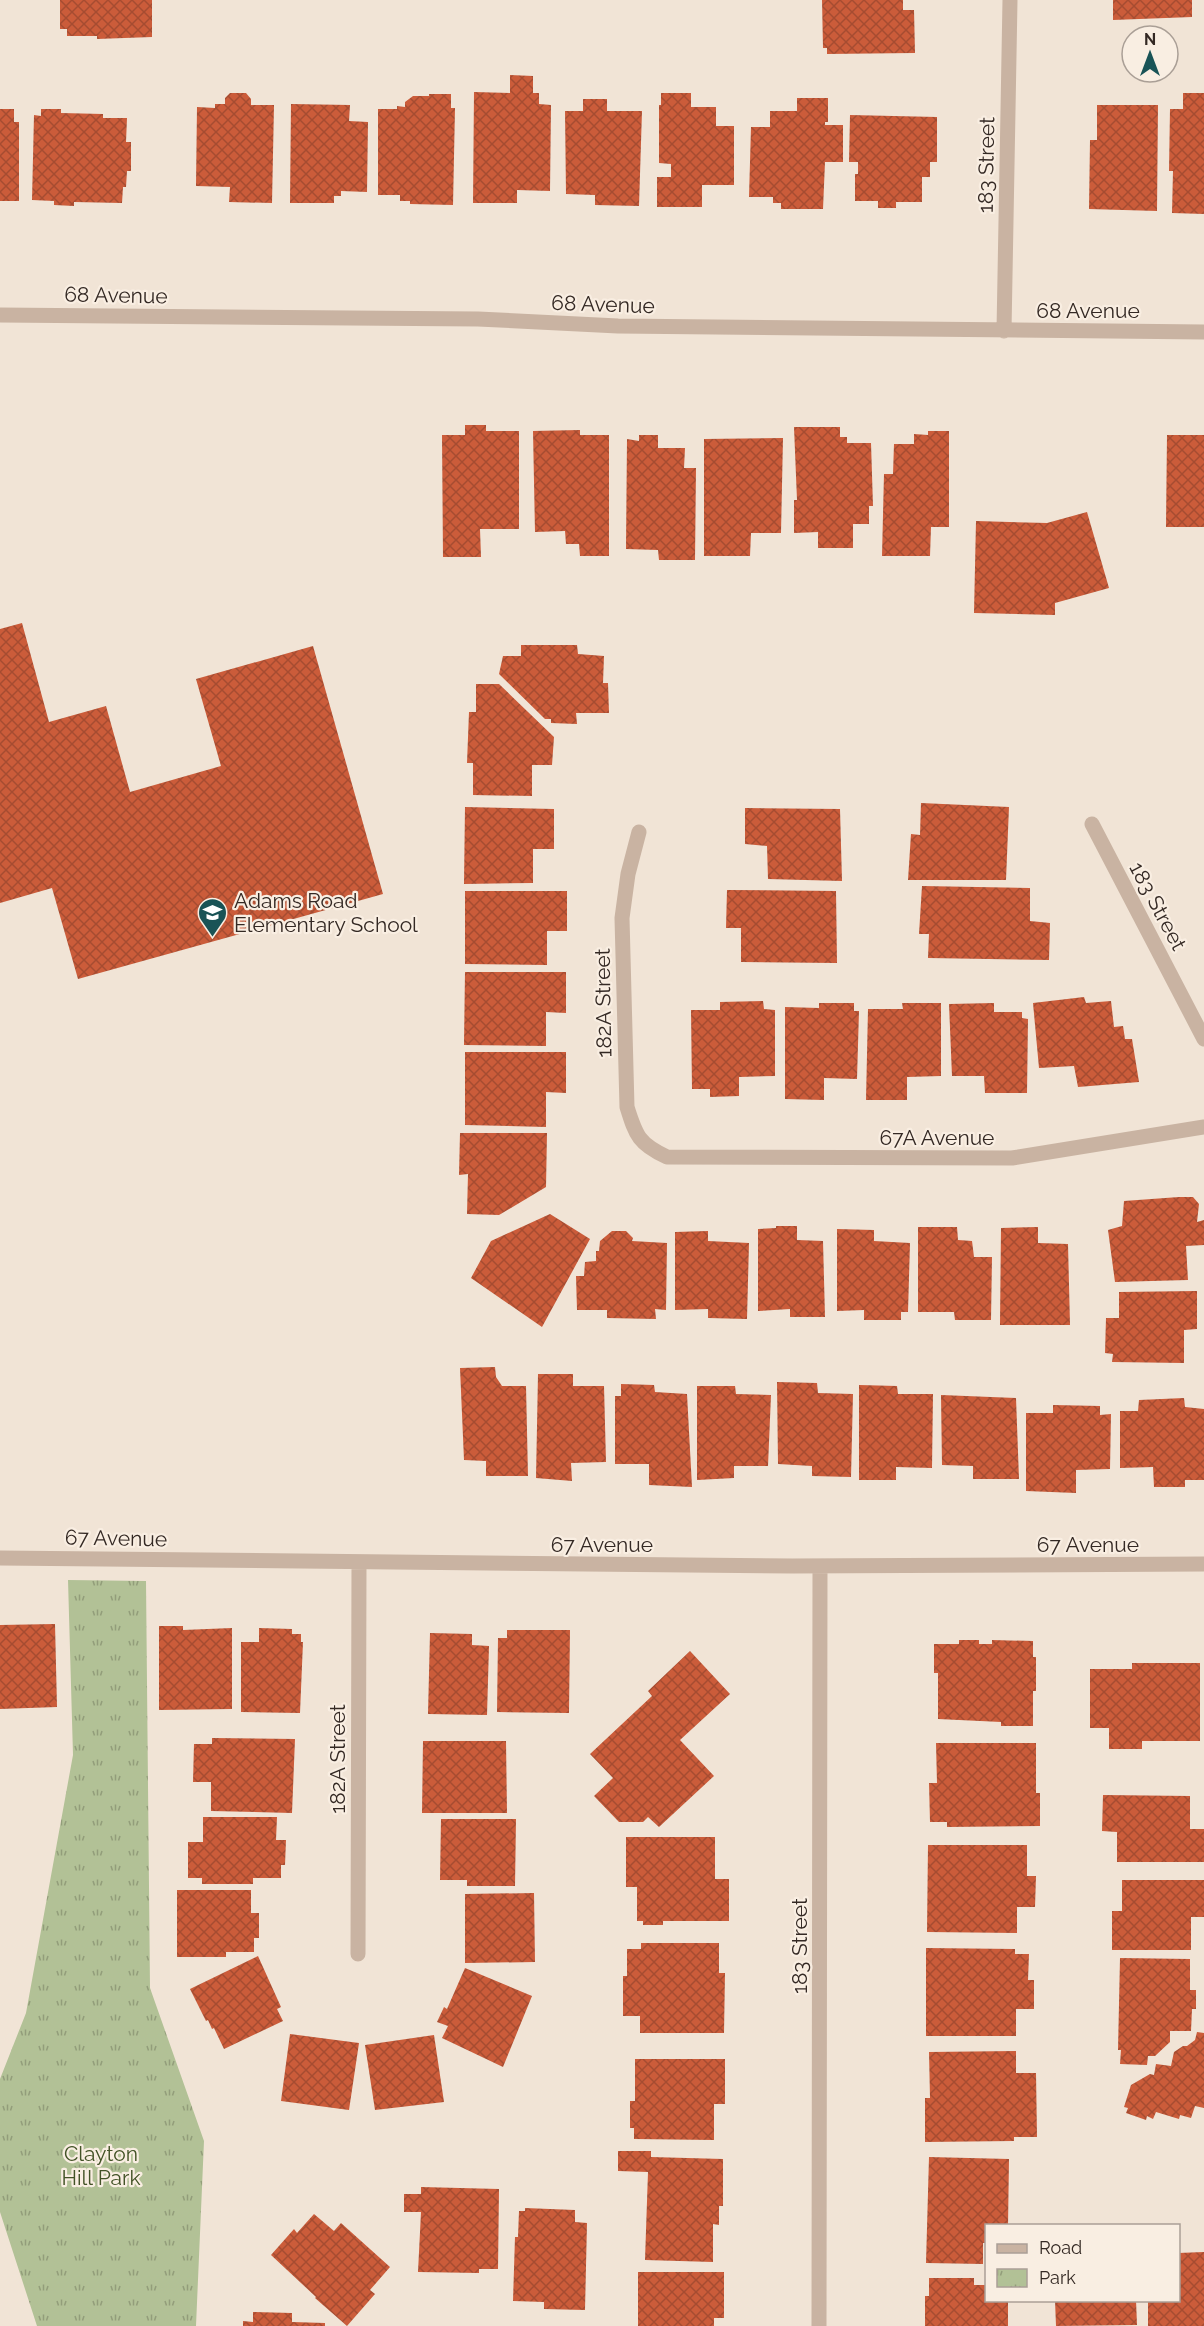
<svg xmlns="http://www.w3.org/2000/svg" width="1204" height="2326" font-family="Raleway,sans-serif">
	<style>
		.park { fill: url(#park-tufts) }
		.building { fill: url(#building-cross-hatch) }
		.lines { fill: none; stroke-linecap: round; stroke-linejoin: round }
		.minor { stroke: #c9b3a2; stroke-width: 15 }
		.labels { text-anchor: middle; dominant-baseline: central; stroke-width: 4.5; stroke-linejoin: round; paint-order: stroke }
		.street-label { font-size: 21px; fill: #342924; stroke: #f9eee2 }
		.poi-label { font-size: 21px; fill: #342924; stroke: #f9eee2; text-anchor: start }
		.park-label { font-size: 21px; fill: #435327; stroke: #f9eee2 }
	</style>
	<defs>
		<pattern id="park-tufts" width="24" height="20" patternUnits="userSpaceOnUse" patternTransform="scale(1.5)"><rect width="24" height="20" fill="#b2c196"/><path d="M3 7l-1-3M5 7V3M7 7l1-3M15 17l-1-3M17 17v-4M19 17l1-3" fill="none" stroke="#929d7a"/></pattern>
		<pattern id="building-cross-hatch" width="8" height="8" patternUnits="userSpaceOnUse" patternTransform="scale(1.5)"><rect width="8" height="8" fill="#cb5c3a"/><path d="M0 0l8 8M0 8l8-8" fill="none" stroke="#a64c31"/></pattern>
	</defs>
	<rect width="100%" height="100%" fill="#f1e4d6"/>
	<!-- park -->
	<path class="park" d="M68,1580L146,1581L150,1988L204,2141L196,2326H37L0,2212V2079L26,2013L73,1755Z"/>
	<!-- building -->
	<path class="building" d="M60,0H152V37L97,39V36H67V29H60Z
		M822,0H903V10H914L915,53L827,54V48H823Z
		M1113,0H1192V17L1113,20Z
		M510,75L533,76V93H539V104L551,105L550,191L517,190V203H473L474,92L510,93Z
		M230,93H246L251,99V105H274L272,203L229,202L230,187L196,186L197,107L215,108V104H225V98Z
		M661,93H691V107H716V126H734V185H702V207H657V177H671V164L659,163V105H661Z
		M1183,93H1204V214L1172,213L1173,171H1169L1170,109H1183Z
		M429,94H451V108H455L453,205L410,204V201H400V195H378V109H397V106L405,107V102L413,96H429Z
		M797,98H828V122H825V125H843V162H825L823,209H781V203H773V197H749L751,127H770V111H797Z
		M583,99H607V111H642L639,206L595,205V195L566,194L565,111H583Z
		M291,104L350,105L349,121L368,122L367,192L341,191V196H334V203H290Z
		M1097,105H1158L1157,211L1089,209L1090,140H1097Z
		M0,109H14V122H19V201H0Z
		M41,109H61V113L103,114V118H127L126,142H131V171H127L126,187H123L122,203L74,202V206L54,205V201L32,200L34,115L41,116Z
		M850,115L937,117V162H930V177H922V202H896V208H878V201H855V174H858V162H849Z
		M465,425H486V431H519V529H480L481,557H443L442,435H465Z
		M794,427H840V437H847V443H871L873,506H869V524H853V548H818V532L794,533V500H797Z
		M580,430V435H609V556H580L579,544H566L565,531L535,532L533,431Z
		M928,431H949V527H931L930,556H882L884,474H893L894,444H914V434L928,435Z
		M639,435H658V448H685L684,468H696L695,560H659L658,550L626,549L627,439L639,441Z
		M1167,435H1204V527H1166Z
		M783,438L781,533H751L750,556H704V439Z
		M1087,512L1109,588L1055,603V615L974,613L976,521L1047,523Z
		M22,623L49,722L106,706L130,792L221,766L196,679L313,646L383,894L78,979L52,888L0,903V629Z
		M521,645H577L578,654L604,656L603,683H608L609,713H576L577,724L551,723V719H545L499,674L503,656H521Z
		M476,684H499L554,737L552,765H532V796L473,795V763H467L469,712H476Z
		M921,803L1009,807L1006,880H908L911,834L920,835Z
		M465,807L554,809V849H533V883L464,884Z
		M745,808L840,809L842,881L768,879L767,846L745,844Z
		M922,886L1030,888V921L1050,923L1049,960L928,958L929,934H919Z
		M727,890L836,891L837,963L741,962V928H726Z
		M465,891H567V931H547V965L465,964Z
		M465,972H566V1013L546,1012V1046L464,1045Z
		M1084,997L1086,1003L1111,1001L1114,1027L1123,1026L1125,1039H1132L1139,1082L1078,1087L1074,1066L1039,1068L1033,1003Z
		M763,1001L764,1009L775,1010V1076L739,1077V1096L710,1097V1089H692L691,1010H720V1002Z
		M819,1003H854V1011H859L857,1079L824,1078V1100L785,1099V1007L819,1008Z
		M902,1003H941V1076L907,1077V1100H866L868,1009H903Z
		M994,1003V1012H1022V1018L1028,1019L1027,1093H985L984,1076H952L949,1004Z
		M465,1052H566V1093L546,1092V1127L465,1125Z
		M460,1133H547L546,1187L499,1215L467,1214L468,1174L459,1175Z
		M1179,1197H1193L1199,1204L1197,1222L1204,1220V1245L1186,1246L1188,1280L1115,1282L1108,1230L1122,1226L1124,1201Z
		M550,1214L590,1239L542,1327L471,1278L491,1241Z
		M776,1226H797V1240L823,1241L825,1317H790V1309L758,1311V1229L776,1228Z
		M918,1227H957L958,1240L972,1241L974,1257H992L991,1320H955L954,1312H918Z
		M1038,1227V1243L1068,1244L1070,1325H1000L1001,1228Z
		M837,1229L874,1230V1241L910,1243L908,1312H901V1320H864V1310L837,1311Z
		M612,1231H626L633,1238L632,1241L667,1243L666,1310L655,1309L656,1319L607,1318V1310H577L576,1276H584L585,1262L596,1261V1251H599L600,1241Z
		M708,1231V1241L749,1243L747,1319L708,1318V1309L675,1310V1232Z
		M1197,1291V1329L1184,1330V1363L1112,1362L1113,1354L1105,1353L1106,1318H1119V1292Z
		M495,1367L496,1377L502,1386H526L528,1476H486V1461L464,1460L460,1368Z
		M538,1374H573V1386H604L606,1462L571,1463L572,1481L536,1478Z
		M777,1382L817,1383L818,1393L853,1394L851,1477L812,1476V1466L778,1464Z
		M621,1384L654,1385L655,1392L687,1394L692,1487L649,1485V1464H615V1396H621Z
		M859,1385L897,1386L898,1394H933L932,1468L896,1467V1480H859Z
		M697,1386H735L736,1394L771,1395L768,1466H734V1478L697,1480Z
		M941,1395L1016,1398L1019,1479H973V1466L942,1465Z
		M1184,1398L1185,1407L1204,1409V1480H1185V1487H1154L1153,1467L1120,1468V1411H1138L1139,1400Z
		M1053,1405L1100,1406V1415L1111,1414L1110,1469L1076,1470V1493L1026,1491V1413H1053Z
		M55,1624L57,1707L0,1709V1625Z
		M159,1626H183V1630L232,1628V1709L159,1710Z
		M259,1628L292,1629V1634H301V1642H303L300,1713L241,1712V1642H259Z
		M507,1630H570L569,1713L497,1712L498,1638H507Z
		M430,1633L472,1634V1645L489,1646L487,1715L428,1714Z
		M959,1640H979V1644H992V1640L1033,1641V1657H1036V1691H1033V1726H1001V1722L938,1719V1673H934V1644H959Z
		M690,1651L730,1694L680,1740L714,1776L659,1827L648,1817L643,1822H619L594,1796L613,1778L590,1754L652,1696L648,1691Z
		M1132,1663H1200V1741H1142V1749H1109V1728H1090V1669H1132Z
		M212,1738L295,1739L292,1813L211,1811V1782H193L194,1744H212Z
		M423,1741H506L507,1813H422Z
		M936,1743H1036V1793H1040V1826L947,1827V1822H930L929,1783H937Z
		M1103,1795L1190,1796V1829H1204V1862H1117V1832L1102,1831Z
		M203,1817H277L276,1840H286L285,1865H281V1878H253V1884H202V1878H188V1842H203Z
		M441,1819H516L515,1886H467V1880H440Z
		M626,1837H715V1879H729V1921H663V1925H643V1921H637V1887H626Z
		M928,1845H1027V1876H1036L1035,1907H1017V1933L927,1932Z
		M1122,1880H1204V1917H1191V1950H1112V1911H1122Z
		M177,1890H251V1913H259V1938H254V1952H226V1957H177Z
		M534,1893L535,1962L465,1963V1894Z
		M641,1943H719V1973H725L724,2033H640V2016H623V1976H627V1949H641Z
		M926,1948L1015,1949V1954H1029L1028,1980H1034V2009H1016V2036H926Z
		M258,1956L281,2007L277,2009L283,2021L224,2049L214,2028L212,2029L208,2020L206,2021L190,1989Z
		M1120,1958L1190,1959V1990H1196V2009H1192L1191,2031H1170V2042L1155,2056H1148L1147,2065L1120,2064L1121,2050H1118Z
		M465,1968L532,1996L503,2067L442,2038L448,2026L437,2022L444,2007L447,2009Z
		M1197,2032L1204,2033V2108L1195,2106L1191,2118L1180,2115L1179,2119L1156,2112L1153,2119L1147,2116L1146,2120L1126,2113L1128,2108L1124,2107L1131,2085L1150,2074L1154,2075L1156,2064L1171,2066L1174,2052L1183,2046H1187L1195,2040Z
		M290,2034L359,2043L349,2110L281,2101Z
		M434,2035L444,2102L375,2110L365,2045Z
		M1016,2051V2073H1036L1037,2137H1014V2141L925,2142V2098H930L929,2052Z
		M635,2059H725V2104H714V2140L634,2139V2128H630V2101H635Z
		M618,2151H651V2157L723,2159V2206H719V2225L713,2224V2262L645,2260L648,2172L618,2171Z
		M929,2157L1009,2159L1008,2226H986V2243H983V2264L926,2263Z
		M421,2187L499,2189L498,2269H479V2273L418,2272L421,2212H404V2194H421Z
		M525,2208L575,2210V2222L587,2223L585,2310L544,2309V2302L513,2301L515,2237H518L519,2211H525Z
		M314,2214L334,2231L341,2223L390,2267L370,2290L375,2294L347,2326L315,2298L316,2297L271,2255L294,2229L297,2233Z
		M1204,2252V2326H1148V2300H1178V2253Z
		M638,2272H724V2318H714V2326H638Z
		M929,2278H974V2285H986V2300H1008V2326H925V2296H929Z
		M1055,2300H1136L1137,2325L1056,2326Z
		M253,2312L292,2313V2322L325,2323V2326H243V2321L253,2322Z"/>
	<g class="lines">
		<!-- minor -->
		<path class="minor" d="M0,315L478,319L618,326L1204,332
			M1004,331L1010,0
			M1092,824L1204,1039
			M639,832L628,874L622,918L627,1107C636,1136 639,1144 667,1157L1012,1158L1204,1127
			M0,1558L792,1566L1204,1564
			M358,1954L359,1563
			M819,2326L820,1566"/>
	</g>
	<!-- icons -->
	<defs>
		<symbol id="school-pin" viewBox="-11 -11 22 30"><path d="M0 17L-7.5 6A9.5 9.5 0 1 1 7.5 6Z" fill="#195356" stroke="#f9eee2"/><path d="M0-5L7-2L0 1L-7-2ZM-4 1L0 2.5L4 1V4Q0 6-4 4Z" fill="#fff"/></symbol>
	</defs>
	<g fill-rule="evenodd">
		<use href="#school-pin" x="196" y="896" width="33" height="45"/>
	</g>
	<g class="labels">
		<!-- street labels -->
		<g class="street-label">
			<text transform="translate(986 165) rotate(-89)">183 Street</text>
			<text transform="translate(116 295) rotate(1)">68 Avenue</text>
			<text transform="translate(603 304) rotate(2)">68 Avenue</text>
			<text x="1088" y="310">68 Avenue</text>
			<text transform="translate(1158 906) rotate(62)">183 Street</text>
			<text transform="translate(603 1003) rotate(-91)">182A Street</text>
			<text x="937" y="1137">67A Avenue</text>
			<text transform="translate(116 1538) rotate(1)">67 Avenue</text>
			<text x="602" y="1544">67 Avenue</text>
			<text x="1088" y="1544">67 Avenue</text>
			<text transform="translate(337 1759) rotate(-90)">182A Street</text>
			<text transform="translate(799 1946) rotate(-90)">183 Street</text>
		</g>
		<!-- poi labels -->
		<g class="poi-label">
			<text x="234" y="900">Adams Road<tspan x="234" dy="24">Elementary School</tspan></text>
		</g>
		<!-- park labels -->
		<g class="park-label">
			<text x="101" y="2153">Clayton<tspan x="101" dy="24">Hill Park</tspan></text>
		</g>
	</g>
	<!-- legend -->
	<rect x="985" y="2224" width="195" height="78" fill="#f9eee2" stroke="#aa9f96" stroke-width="1.5"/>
	<rect x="997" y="2244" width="30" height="9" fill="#c9b3a2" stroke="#aa9f96" stroke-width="1.5"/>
	<text x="1039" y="2254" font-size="18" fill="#342924">Road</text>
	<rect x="997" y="2269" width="30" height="18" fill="url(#park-tufts)" stroke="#aa9f96" stroke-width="1.5"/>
	<text x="1039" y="2284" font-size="18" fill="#342924">Park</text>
	<!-- north arrow -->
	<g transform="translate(1150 54)"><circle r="28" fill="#f9eee2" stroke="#aa9f96" stroke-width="1.5"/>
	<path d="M0-4.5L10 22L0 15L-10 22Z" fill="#195356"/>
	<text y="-9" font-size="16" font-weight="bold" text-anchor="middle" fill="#342924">N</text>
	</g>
</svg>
